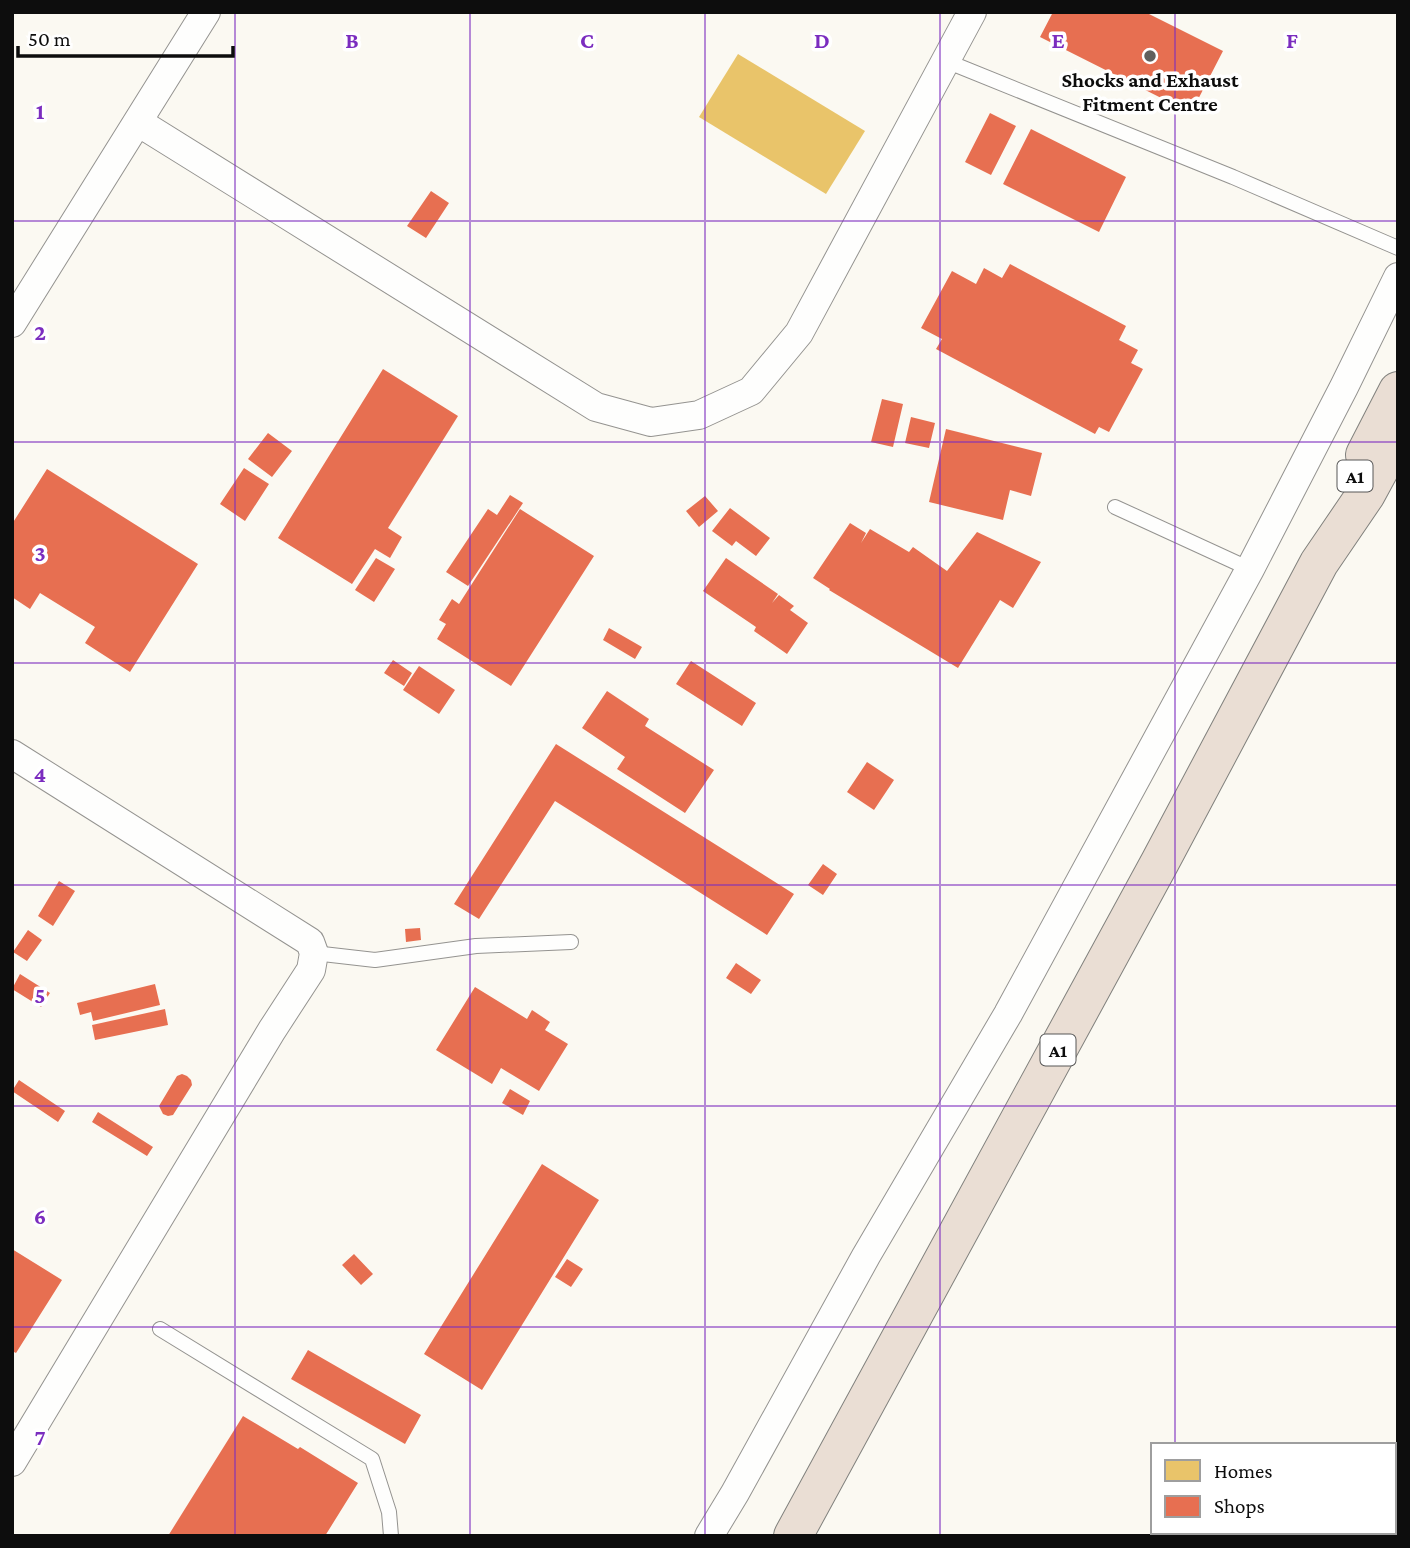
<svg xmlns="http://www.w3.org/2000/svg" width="1410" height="1548" font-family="'Crimson Pro',serif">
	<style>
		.homes { fill: #e9c46a }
		.shops { fill: #e76f51 }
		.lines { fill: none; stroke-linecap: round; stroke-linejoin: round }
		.lane-casing { stroke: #949390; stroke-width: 16 }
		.street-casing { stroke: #949390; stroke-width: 30 }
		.highway-casing { stroke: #81817d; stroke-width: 40 }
		.lane { stroke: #fefefd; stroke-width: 14 }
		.street { stroke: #fefefd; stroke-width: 28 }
		.highway { stroke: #eaded4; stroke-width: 38 }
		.grid { fill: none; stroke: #7b2cbf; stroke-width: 2; stroke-opacity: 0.55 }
		.poi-dot { fill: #60605d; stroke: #fff; stroke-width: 2.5 }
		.labels { text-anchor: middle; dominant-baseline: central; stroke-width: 7; stroke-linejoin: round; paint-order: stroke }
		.shield { fill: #fff; stroke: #565656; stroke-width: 2 }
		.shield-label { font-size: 19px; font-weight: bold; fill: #0d0d0d }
		.poi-label { font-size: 21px; font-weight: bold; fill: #0d0d0d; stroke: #fff }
		.grid-label { font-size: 23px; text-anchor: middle; font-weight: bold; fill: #7b2cbf; stroke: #fff; stroke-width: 7; stroke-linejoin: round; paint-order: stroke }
	</style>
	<rect width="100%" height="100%" fill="#fbf9f2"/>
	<!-- homes -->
	<path class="homes" d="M738,54L865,131L826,194L699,117Z"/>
	<!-- shops -->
	<path class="shops" d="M1053,12H1145L1223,51L1191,113L1040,37Z
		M990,113L1016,126L991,175L965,162Z
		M1031,129L1126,177L1099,232L1003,184Z
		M431,191L449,203L426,238L407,226Z
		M1010,264L1126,326L1119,340L1138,350L1131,363L1143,369L1109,432L1099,427L1095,434L936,349L942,339L921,328L952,271L976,284L984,268L1002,278Z
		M383,369L458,416L388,528L402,537L390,558L375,549L352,584L278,538Z
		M882,399L903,404L893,447L871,442Z
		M911,417L935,423L929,448L905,443Z
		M946,429L1042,453L1031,496L1010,490L1003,520L929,502Z
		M268,433L292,451L272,477L248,459Z
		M244,468L269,484L245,521L220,504Z
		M47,469L198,564L130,672L85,643L95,627L40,593L30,609L12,597V524Z
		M510,495L523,503L468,586L446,572L488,509L497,515Z
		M705,496L718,511L699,527L686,511Z
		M730,508L770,538L756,556L736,541L732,546L712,531Z
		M520,509L594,556L511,686L437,639L446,624L439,620L452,599L459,604Z
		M850,523L866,533L861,543L870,529L909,552L913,547L947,571L977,532L1041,562L1013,608L1000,600L958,668L829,590L830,589L813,578Z
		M376,558L395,569L374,602L355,590Z
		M726,558L778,594L772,603L779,595L794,606L790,610L808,623L787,654L754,631L756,627L703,591Z
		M609,628L642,647L635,659L603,640Z
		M393,660L412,673L404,686L384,673Z
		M691,661L756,703L742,726L676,684Z
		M419,666L455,690L439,714L403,690Z
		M607,691L649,719L645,726L714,770L685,813L617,769L625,757L582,728Z
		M556,744L794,894L767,935L555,801L479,919L454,904Z
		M867,762L894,780L874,810L847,792Z
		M823,864L837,874L823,895L808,885Z
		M59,881L75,891L53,926L38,916Z
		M420,928L421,940L406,942L405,929Z
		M28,930L42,940L27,961L13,952Z
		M736,963L761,980L751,994L726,978Z
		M20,974L50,993L41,1007L12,989Z
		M155,984L160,1005L93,1021L91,1012L80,1015L77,1003Z
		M475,987L527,1019L532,1010L550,1022L545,1030L568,1044L539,1091L501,1068L492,1084L436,1050Z
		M165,1009L168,1025L95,1040L92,1025Z
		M182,1074L187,1076L191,1080L192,1085L173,1115L168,1116L163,1114L159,1106L177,1076Z
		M19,1080L65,1111L58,1122L12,1091Z
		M510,1089L530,1101L523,1115L502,1103Z
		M98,1112L153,1147L147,1156L92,1122Z
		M542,1164L599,1200L482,1390L424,1354Z
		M12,1249L62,1280L16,1353L12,1351Z
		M354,1254L373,1274L361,1285L342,1265Z
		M567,1259L583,1269L571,1287L555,1277Z
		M308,1350L421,1415L405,1444L291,1379Z
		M243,1416L298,1449L300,1447L358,1483L325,1536H168Z"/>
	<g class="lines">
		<defs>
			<path id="lane" d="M946,61L1233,177L1398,248
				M1115,507L1250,569
				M314,953L375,960L476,946L571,942
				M160,1329L372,1459L389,1512L391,1536"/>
			<path id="street" d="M138,122L596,407L651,422L699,415L751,391L799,333L972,12
				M12,323L206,12
				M12,754L310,942L314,953L311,970L272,1030L12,1462
				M709,1536L735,1493L866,1256L1008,1014L1250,569L1344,387L1398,277"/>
			<path id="highway" d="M1365,455L1398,391
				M793,1536L1160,862L1319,563L1366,494L1398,435"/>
		</defs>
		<!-- lane casing -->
		<use href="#lane" class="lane-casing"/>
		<!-- street casing -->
		<use href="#street" class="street-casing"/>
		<!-- highway casing -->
		<use href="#highway" class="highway-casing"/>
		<!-- lane -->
		<use href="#lane" class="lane"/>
		<!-- street -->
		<use href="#street" class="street"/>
		<!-- highway -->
		<use href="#highway" class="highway"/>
	</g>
	<!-- grid -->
	<path class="grid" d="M235,12V1536M470,12V1536M705,12V1536M940,12V1536M1175,12V1445M12,221H1398M12,442H1398M12,663H1398M12,885H1398M12,1106H1398M12,1327H1398M1175,1532V1536"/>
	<!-- markers -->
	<circle class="poi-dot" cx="1150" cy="56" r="7"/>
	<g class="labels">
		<!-- shield labels -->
		<g class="shield">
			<rect x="1337.5" y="460.5" width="35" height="31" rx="5"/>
			<rect x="1040.5" y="1034.5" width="35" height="31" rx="5"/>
		</g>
		<g class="shield-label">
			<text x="1355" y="476">A1</text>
			<text x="1058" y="1050">A1</text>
		</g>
		<!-- poi labels -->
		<g class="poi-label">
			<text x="1150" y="80">Shocks and Exhaust<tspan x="1150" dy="24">Fitment Centre</tspan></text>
		</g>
	</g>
	<g class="grid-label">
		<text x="352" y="48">B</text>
		<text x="587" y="48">C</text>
		<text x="822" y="48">D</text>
		<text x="1058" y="48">E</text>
		<text x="1292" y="48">F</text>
		<text x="40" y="119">1</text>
		<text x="40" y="340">2</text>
		<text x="40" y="561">3</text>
		<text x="40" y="782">4</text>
		<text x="40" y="1003">5</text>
		<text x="40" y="1224">6</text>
		<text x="40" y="1445">7</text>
	</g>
	<!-- border -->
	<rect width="1410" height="1548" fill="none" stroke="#0d0d0d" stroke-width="28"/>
	<!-- legend -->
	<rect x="1151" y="1443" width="245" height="91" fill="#ffffff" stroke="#9e9e9e" stroke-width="2"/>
	<rect x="1165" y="1460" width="35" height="21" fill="#e9c46a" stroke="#9e9e9e" stroke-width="2"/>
	<text x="1214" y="1478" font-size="21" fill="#0d0d0d">Homes</text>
	<rect x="1165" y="1496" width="35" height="21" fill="#e76f51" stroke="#9e9e9e" stroke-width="2"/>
	<text x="1214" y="1513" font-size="21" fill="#0d0d0d">Shops</text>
	<!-- scale -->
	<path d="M18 46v10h215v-10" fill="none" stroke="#0d0d0d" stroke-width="3.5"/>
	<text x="28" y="46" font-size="21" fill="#0d0d0d" stroke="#ffffff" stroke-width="5" paint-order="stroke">50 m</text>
</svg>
